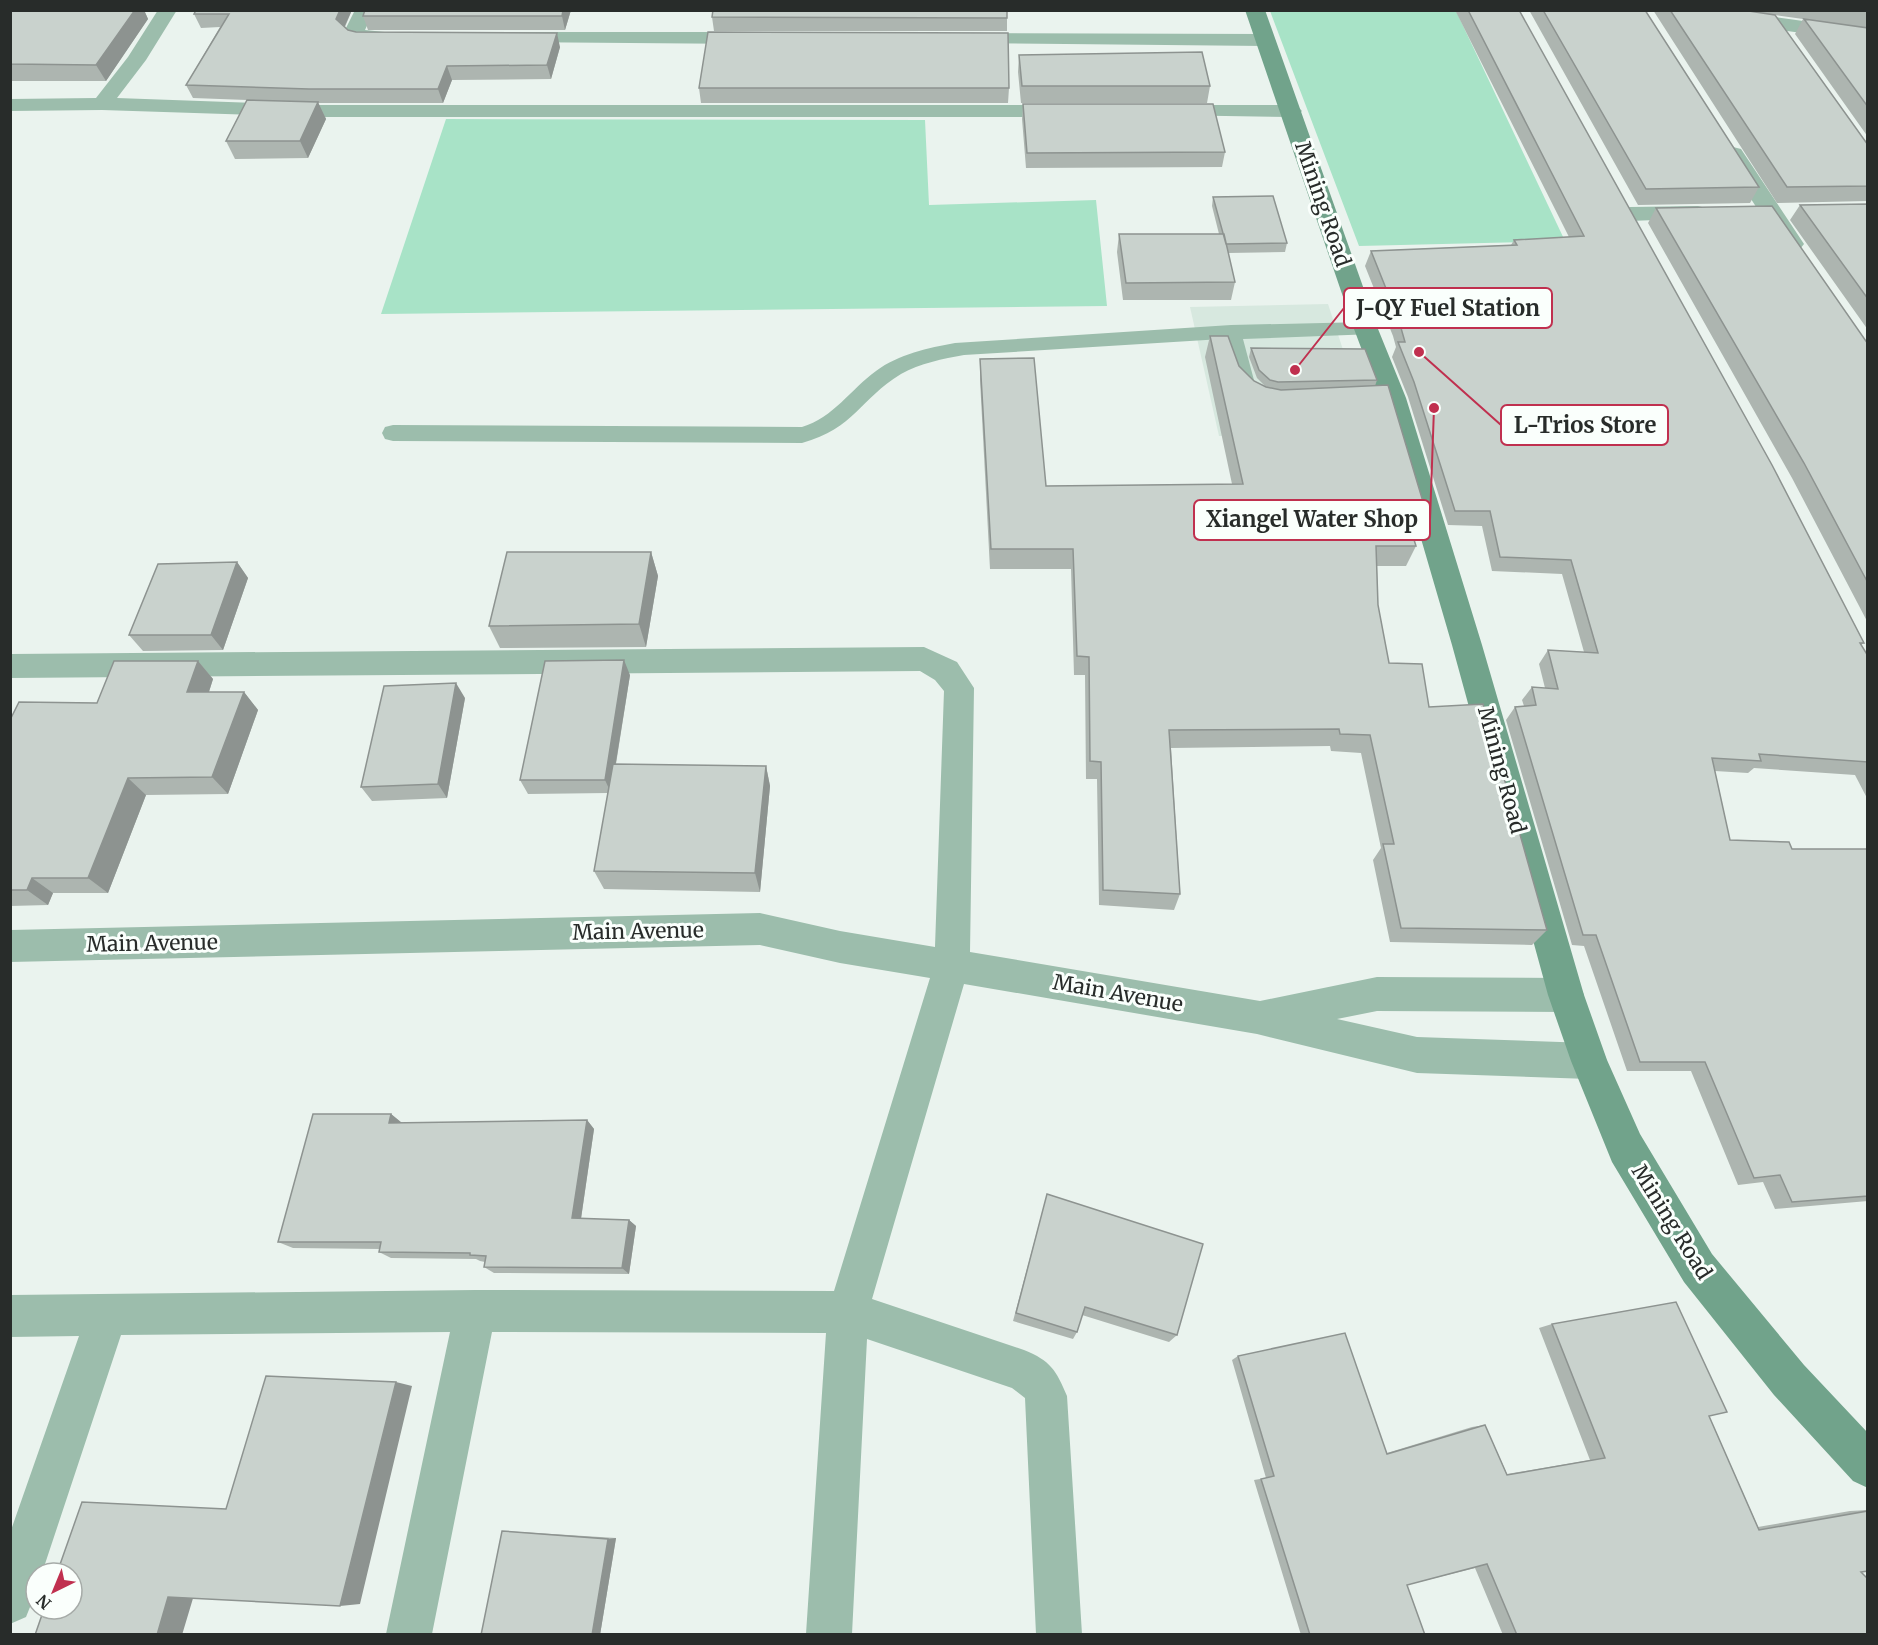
<svg xmlns="http://www.w3.org/2000/svg" width="1878" height="1645" font-family="Merriweather,serif">
	<style>
		.built { fill: #d7e8df }
		.green { fill: #a8e3c7 }
		.lines { fill: none; stroke-linecap: round; stroke-linejoin: round }
		.lane { fill: #9cbdac; fill-rule: evenodd }
		.street { fill: #9cbdac; fill-rule: evenodd }
		.secondary { fill: #71a38b; fill-rule: evenodd }
		.wall { fill: #adb5b0 }
		.shaded-wall { fill: #8d9390 }
		.building { fill: #c9d2cd; stroke: #8d9390; stroke-width: 1.5 }
		.labels { text-anchor: middle; dominant-baseline: central; stroke-width: 6; stroke-linejoin: round; paint-order: stroke }
		.street-label { font-size: 21px; fill: #282c2a; stroke: #fafffc }
		.leader { fill: none; stroke: #c0304f; stroke-width: 2 }
		.callout-dot { fill: #c0304f; stroke: #fafffc; stroke-width: 2 }
		.callout { fill: #fafffc; stroke: #c0304f; stroke-width: 2 }
		.callout-label { font-size: 22px; text-anchor: middle; font-weight: bold; fill: #282c2a }
	</style>
	<rect width="100%" height="100%" fill="#eaf3ee"/>
	<!-- built -->
	<path class="built" d="M1328,304L1370,432L1219,436L1190,307Z"/>
	<!-- green -->
	<path class="green" d="M1270,11H1456L1565,241L1359,246Z
		M446,119L925,120L929,205L1096,200L1107,306L381,314Z"/>
	<g class="lines">
		<!-- lane -->
		<path class="lane" d="M1366,322L1374,324L1377,329L1374,334L1243,339L1255,384L1268,397L1265,402C1232,412 1228,362 1222,339L964,355C943,359 920,363 901,374C860,399 855,428 802,443L393,441L385,439L382,433L385,427L393,425L802,427C833,418 851,389 876,371C899,354 928,348 955,343L1231,325Z"/>
		<!-- street -->
		<path class="street" d="M158,10H177L146,60L117,98L315,105H1067L1074,107L1078,111L1074,115L1067,117H315L102,110L10,111V99L96,98L128,57Z
			M355,10H374L365,30L404,34L407,38L404,42L397,44L350,39L344,32Z
			M1669,10H1724L1868,30V42L1678,16Z
			M514,32H751L758,34L761,38L758,42L751,44L507,42L504,38L507,34Z
			M964,33L1265,34L1272,36L1275,40L1272,44L1265,46L957,43L954,39L957,35Z
			M1170,105H1291L1298,107L1302,111L1298,115L1291,117L1163,115L1159,111L1163,107Z
			M1733,147L1741,149L1804,244L1800,249H1784L1780,244L1722,154L1725,149Z
			M1698,206L1706,208L1709,213L1706,218L1630,221L1622,219L1619,214L1622,209L1630,207Z
			M924,647L957,662L974,688L970,952L1260,1001L1377,977L1566,978L1579,983L1584,995L1579,1007L1566,1012L1377,1011L1337,1019L1417,1037L1589,1043L1602,1048L1607,1061L1602,1074L1589,1079L1417,1073L1257,1034L964,984L872,1299L1024,1350C1051,1361 1056,1370 1067,1396L1082,1634H1036L1025,1398L1012,1388L867,1339L852,1634H806L826,1333L492,1332L432,1634H386L450,1332L121,1335L42,1573H36V1592L26,1617L10,1624V1533L79,1336L10,1337V1295L475,1290L834,1291L930,978L840,963L760,945L10,962V930L760,913L840,931L935,947L944,691L935,680L920,671L10,678V654Z"/>
		<!-- secondary -->
		<path class="secondary" d="M1245,10H1265L1378,329L1406,398L1482,645L1584,995L1607,1060L1640,1134L1712,1254L1804,1365L1868,1433V1488L1853,1481L1774,1395L1684,1282L1612,1162L1571,1061L1548,995L1452,645L1380,398L1354,329Z"/>
	</g>
	<!-- wall -->
	<path class="wall" d="M10,10H144L148,19L106,81H10Z
		M352,10L345,27L348,30L356,32L560,47L551,79L452,80L443,103H318L326,119L308,158L235,159L226,141L247,100L193,98L186,85L220,27L201,28L194,14Z
		M365,10H571L565,30H368L363,16Z
		M1455,10H1519L1864,643L1861,645L1868,656V800L1855,775L1754,768L1748,773L1715,771L1730,840L1792,849H1868V1201L1775,1209L1763,1182L1738,1185L1691,1071H1627L1584,946L1572,945L1506,720L1515,707L1524,706L1522,700L1532,687L1545,688L1539,664L1548,650L1584,652L1562,574L1492,571L1482,526L1448,525L1408,397L1392,357L1396,347L1393,336L1365,266L1371,251L1511,245L1514,240L1569,237Z
		M1529,10H1645L1759,187L1750,203L1638,205Z
		M1653,10H1868V137L1795,34L1803,19L1775,15L1868,145V201L1777,203Z
		M712,17L1007,18V31H714Z
		M1019,55L1210,86L1207,103H1021L1018,72Z
		M699,88H1009L1008,103H701Z
		M1023,104L1225,152L1222,167L1026,168L1022,119Z
		M1213,197L1287,243L1285,252L1228,253L1235,282L1231,300H1123L1117,252L1119,234H1219L1212,206Z
		M1868,204V330L1790,220L1800,205Z
		M1656,208L1868,344V623L1792,478L1648,223Z
		M1210,336L1254,381L1265,386L1257,378L1249,357L1251,348L1377,380L1375,386L1424,505L1415,525H1409L1416,546L1406,566H1377L1378,605L1389,663L1429,707L1547,930L1532,945L1390,942L1373,860L1381,848L1361,753L1331,751L1330,746L1171,748L1180,894L1174,910L1099,905L1097,779H1086L1085,675H1074L1071,569H990L980,380V359L1046,486L1232,484L1205,357Z
		M651,552L658,576L646,647L500,648L489,626Z
		M237,562L248,578L223,650L143,651L129,635Z
		M198,661L213,679L209,692H244L258,710L228,794L146,795L108,893H53L48,905L10,906V720L97,703Z
		M630,675L616,764L766,766L770,786L760,892L604,889L594,871L608,793L528,794L520,780Z
		M465,698L447,798L372,801L361,787Z
		M391,1114L402,1123L587,1120L594,1129L581,1219L629,1220L636,1226L629,1274L494,1273L484,1267L485,1262L480,1261L476,1259L391,1258L379,1252L380,1249L293,1248L278,1242Z
		M1047,1194L1177,1335L1169,1342L1082,1315L1077,1332L1073,1339L1013,1321Z
		M1552,1324L1709,1416L1758,1527L1850,1511L1868,1510V1571L1861,1572L1868,1635H1503L1475,1568L1407,1585L1425,1635H1301L1254,1480L1266,1478L1232,1360L1238,1356L1387,1453L1472,1427L1485,1425L1507,1474L1590,1460L1539,1328Z
		M502,1531L616,1538L600,1635H481Z"/>
	<!-- shaded-wall -->
	<path class="shaded-wall" d="M135,10H144L148,19L106,81L96,65Z
		M340,10H352L342,32L336,19Z
		M563,10H571L565,30L562,16Z
		M557,33L560,47L551,79L547,65Z
		M447,66L452,80L443,103L438,89Z
		M318,102L326,119L308,158L300,141Z
		M651,552L658,576L646,647L639,624Z
		M237,562L248,578L223,650L211,635Z
		M624,660L630,675L611,793L605,780Z
		M198,661L213,679L203,710L187,692Z
		M456,683L465,698L447,798L438,784Z
		M244,692L258,710L228,794L212,777Z
		M766,766L770,786L760,892L755,873Z
		M128,778L146,795L108,893L88,878Z
		M32,878L53,893L48,905L27,890Z
		M391,1114L402,1123H389Z
		M587,1120L594,1129L580,1225L572,1218Z
		M629,1220L636,1226L629,1274L622,1268Z
		M396,1382L412,1386L360,1604L340,1606Z
		M616,1538L600,1635H592L608,1539Z
		M194,1595L182,1635H157L168,1597Z"/>
	<!-- building -->
	<path class="building" d="M10,10H135L96,65L10,64Z
		M196,10H340L336,19L348,30L356,32L557,33L547,65L447,66L438,89H309L186,85L229,14H194Z
		M365,10H563L562,16H363Z
		M713,10H1007V18L712,17Z
		M1468,10H1519L1772,465L1864,643H1860L1868,656V762L1759,754L1761,761L1712,758L1730,840L1789,842L1792,849H1868V1196L1792,1202L1780,1175L1754,1178L1705,1062H1640L1596,935H1583L1515,707L1536,705L1532,687L1558,689L1548,650L1598,653L1571,560L1500,557L1490,511H1455L1414,382L1398,342H1405L1399,321L1371,251L1517,245L1514,240L1584,236Z
		M1543,10H1645L1759,187L1646,189Z
		M1670,10H1742L1775,15L1868,145V186L1787,187Z
		M1804,19L1868,28V107Z
		M708,32L1008,33L1009,88H699Z
		M1202,52L1210,86H1022L1019,55Z
		M247,100L318,102L300,141H226Z
		M1023,104H1213L1225,152L1027,153Z
		M1273,196L1287,243L1226,244L1213,197Z
		M1868,204V299L1800,205Z
		M1772,206L1868,344V583L1804,463L1656,208Z
		M1119,234H1224L1235,282L1126,283Z
		M1210,336H1228L1239,366L1254,381L1266,387L1281,390L1388,385L1424,505H1403L1416,546H1376L1378,605L1389,663L1422,664L1429,707L1483,704L1547,930L1401,928L1383,844H1394L1370,735L1340,734L1339,729L1169,730L1180,894L1103,890L1101,762L1090,761L1089,657L1077,656L1073,549H991L980,359L1034,358L1046,486L1243,484Z
		M1251,348L1365,349L1377,380L1278,382L1270,380L1259,370Z
		M507,552H651L639,624L489,626Z
		M237,562L211,635H129L158,564Z
		M624,660L605,780H520L545,661Z
		M114,661H198L187,692H244L212,777L128,778L88,878H32L27,890H10V720L19,702L97,703Z
		M456,683L438,784L361,787L384,686Z
		M613,764L766,766L755,873L594,871Z
		M313,1114H391L389,1123L587,1120L572,1218L629,1220L622,1268L484,1267L486,1256L470,1255V1253L379,1252L381,1242H278Z
		M1047,1194L1203,1244L1177,1335L1085,1307L1077,1332L1016,1313Z
		M1676,1302L1727,1412L1709,1416L1759,1530L1868,1511V1571L1861,1572L1868,1579V1635H1517L1487,1564L1407,1585L1425,1635H1310L1261,1479L1274,1476L1238,1356L1345,1333L1387,1454L1485,1425L1507,1475L1605,1458L1552,1324Z
		M266,1376L396,1382L340,1606L168,1597L157,1635H35L44,1609H72V1573H57L82,1502L226,1509Z
		M502,1531L608,1539L592,1635H481Z"/>
	<g class="labels">
		<!-- street labels -->
		<g class="street-label">
			<text transform="translate(1323 204) rotate(71)">Mining Road</text>
			<text transform="translate(1502 770) rotate(75)">Mining Road</text>
			<text transform="translate(638 931) rotate(-1)">Main Avenue</text>
			<text transform="translate(152 943) rotate(-1)">Main Avenue</text>
			<text transform="translate(1118 993) rotate(10)">Main Avenue</text>
			<text transform="translate(1672 1222) rotate(58)">Mining Road</text>
		</g>
	</g>
	<!-- callouts -->
	<path class="leader" d="M1295 370L1344 308M1419 352L1501 425M1434 408L1430 520"/>
	<g class="callout-dot">
		<circle cx="1295" cy="370" r="6"/>
		<circle cx="1419" cy="352" r="6"/>
		<circle cx="1434" cy="408" r="6"/>
	</g>
	<g class="callout">
		<rect x="1344" y="288" width="208" height="40" rx="6"/>
		<rect x="1501" y="405" width="167" height="40" rx="6"/>
		<rect x="1194" y="500" width="236" height="40" rx="6"/>
	</g>
	<g class="callout-label">
		<text x="1448" y="316">J-QY Fuel Station</text>
		<text x="1585" y="433">L-Trios Store</text>
		<text x="1312" y="527">Xiangel Water Shop</text>
	</g>
	<!-- border -->
	<rect width="1878" height="1645" fill="none" stroke="#282c2a" stroke-width="24"/>
	<!-- north arrow -->
	<g transform="translate(54 1591) rotate(223)"><circle r="28" fill="#fafffc" stroke="#a6aba8" stroke-width="1.5"/>
	<path d="M0-4.5L10 22L0 15L-10 22Z" fill="#c0304f"/>
	<text y="-9" font-size="16" font-weight="bold" text-anchor="middle" fill="#282c2a">N</text>
	</g>
</svg>
